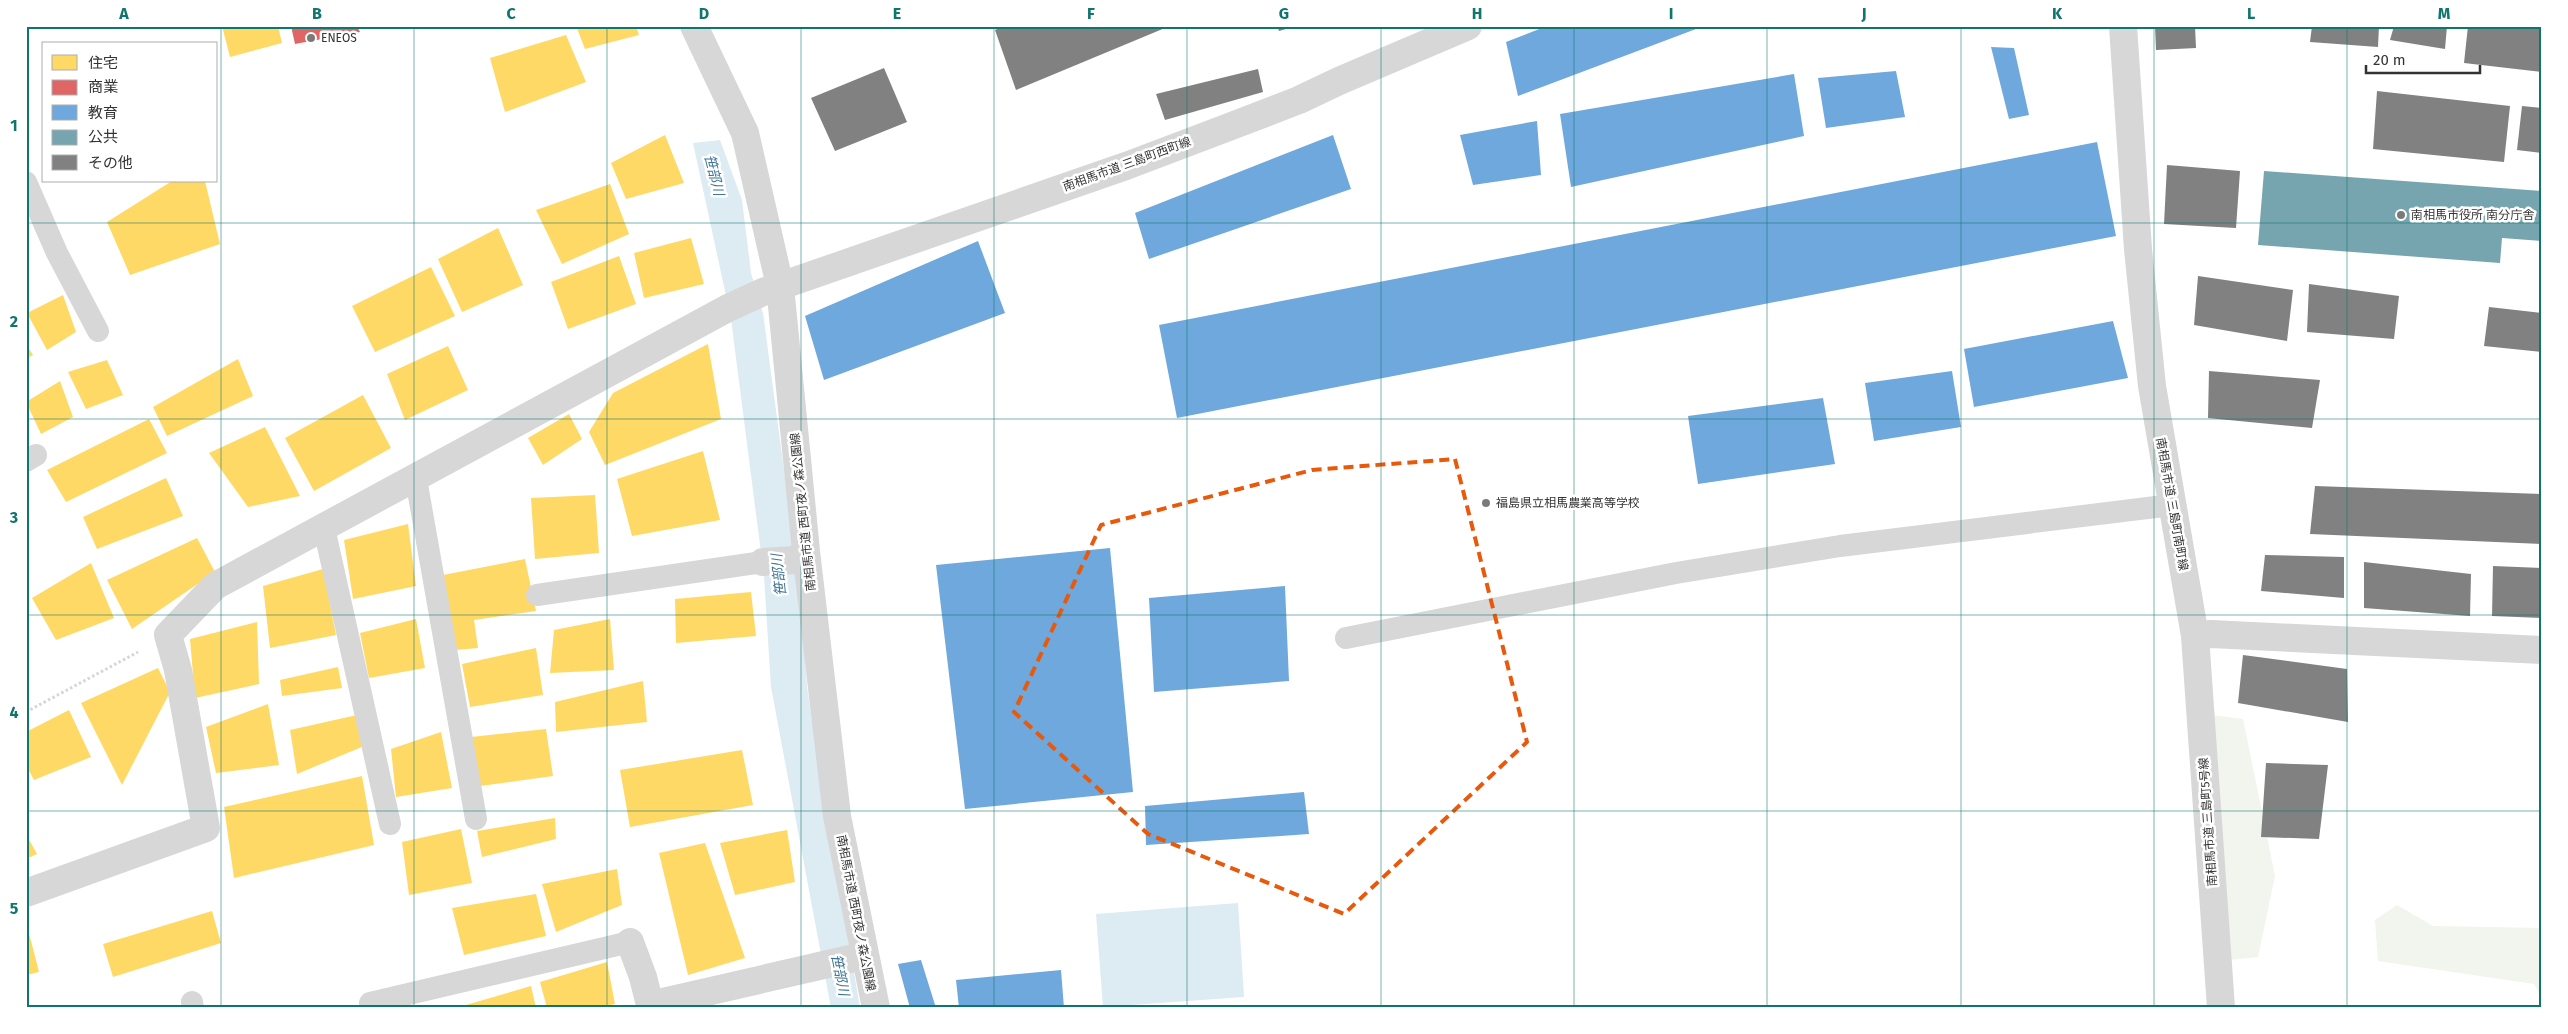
<svg xmlns="http://www.w3.org/2000/svg" width="2568" height="1034" font-family="'Fira Sans','Noto Sans JP',sans-serif">
	<style>
		.green { fill: #f1f5ed }
		.water { fill: #ddebf3 }
		.homes { fill: #ffd966 }
		.shops { fill: #e06666 }
		.schools { fill: #6fa8dc }
		.public { fill: #76a5af }
		.building { fill: #818181 }
		.lines { fill: none; stroke-linecap: round; stroke-linejoin: round }
		.path { stroke: #d6d6d6; stroke-width: 3; stroke-dasharray: 2.5 2.5; stroke-linecap: butt }
		.lane { stroke: #d7d7d7; stroke-width: 22 }
		.street { stroke: #d7d7d7; stroke-width: 28 }
		.marked { fill: none; stroke: #e8590c; stroke-width: 4; stroke-dasharray: 10 6; stroke-linejoin: round }
		.grid { fill: none; stroke: #0f766e; stroke-width: 1; stroke-opacity: 0.55 }
		.poi-dot { fill: #7a7a7a; stroke: #fff; stroke-width: 2 }
		.labels { text-anchor: middle; dominant-baseline: central; stroke-width: 5; stroke-linejoin: round; paint-order: stroke }
		.poi-label { font-size: 12px; fill: #333; stroke: #fff; text-anchor: start }
		.street-label { font-size: 12px; fill: #333; stroke: #fff }
		.water-label { font-size: 14px; font-style: italic; fill: #3f7597; stroke: #fff }
		.neatline { fill: none; stroke: #0f766e; stroke-width: 2 }
		.grid-label { font-size: 16px; text-anchor: middle; font-weight: bold; fill: #0f766e }
	</style>
	<rect width="100%" height="100%" fill="#fff"/>
	<!-- green -->
	<path class="green" d="M2211,715L2243,719L2275,876L2258,957L2229,960Z
		M2397,905L2433,926L2542,928V998L2534,984L2378,961L2375,920Z"/>
	<!-- water -->
	<path class="water" d="M720,140L742,200L751,273L763,313L799,583L807,686L815,742L860,1008H831L771,687L764,576L731,319L693,143Z
		M1238,903L1244,997L1103,1007L1096,914Z"/>
	<!-- homes -->
	<path class="homes" d="M222,26H278L282,43L230,57Z
		M576,26H636L639,35L585,49Z
		M566,35L586,82L505,112L490,58Z
		M665,135L684,183L626,199L611,163Z
		M172,181H205L220,244L130,275L107,222Z
		M610,184L629,234L562,264L536,210Z
		M498,228L523,285L462,312L438,259Z
		M691,238L704,284L644,298L634,253Z
		M619,256L636,304L568,329L551,282Z
		M431,267L455,316L375,352L352,306Z
		M63,295L76,332L47,350L27,313Z
		M26,344L33,355L26,359Z
		M708,344L721,419L605,465L589,432L613,393Z
		M448,346L468,390L405,420L387,374Z
		M238,359L253,396L167,436L153,407Z
		M107,360L123,395L86,409L68,372Z
		M60,381L73,417L41,434L26,402Z
		M363,395L391,448L314,491L285,438Z
		M569,414L582,439L543,465L528,438Z
		M149,419L167,453L66,502L47,470Z
		M265,427L300,496L248,507L209,453Z
		M703,451L720,520L632,536L617,479Z
		M166,478L183,516L97,549L83,517Z
		M595,495L599,553L535,559L531,498Z
		M408,524L416,586L353,599L344,540Z
		M197,538L215,572L132,629L107,580Z
		M525,559L536,611L474,620L478,648L455,650L443,575Z
		M91,563L114,618L56,640L32,598Z
		M323,569L336,635L270,648L263,586Z
		M751,592L756,636L676,643L675,599Z
		M416,619L425,668L369,678L360,633Z
		M610,619L614,670L550,673L554,630Z
		M257,622L259,684L195,698L190,639Z
		M536,648L543,695L470,707L462,664Z
		M338,667L342,688L282,696L280,680Z
		M158,668L170,692L122,785L81,703Z
		M643,681L647,722L556,732L555,702Z
		M268,704L279,765L216,773L206,727Z
		M69,710L91,757L34,780L26,765V732Z
		M357,715L364,746L297,774L290,730Z
		M546,729L553,776L480,786L471,737Z
		M441,732L452,788L396,797L391,749Z
		M742,750L753,805L630,827L620,770Z
		M362,776L374,845L234,878L224,807Z
		M555,818L556,839L482,857L477,831Z
		M461,829L472,883L409,895L402,842Z
		M787,830L795,882L735,895L720,843Z
		M26,834L37,854L26,859Z
		M705,843L745,958L688,975L659,853Z
		M617,869L622,905L556,932L542,884Z
		M536,894L546,936L464,955L452,908Z
		M212,911L221,943L113,977L103,944Z
		M26,929H28L39,972L26,975Z
		M607,962L615,1004L596,1008H547L540,982Z
		M531,986L536,1008H459V1007Z"/>
	<!-- shops -->
	<path class="shops" d="M291,26H357L360,32L295,44Z"/>
	<!-- schools -->
	<path class="schools" d="M1547,26H1704L1518,96L1506,42Z
		M1991,47L2014,48L2029,115L2009,119Z
		M1896,71L1905,117L1826,128L1818,78Z
		M1794,74L1804,136L1571,187L1560,114Z
		M1537,121L1541,175L1473,185L1460,135Z
		M1333,135L1351,189L1149,259L1135,213Z
		M2097,142L2116,236L1177,418L1159,325Z
		M978,241L1005,313L824,380L805,316Z
		M2113,321L2128,378L1974,407L1964,349Z
		M1952,371L1961,427L1874,441L1865,383Z
		M1823,398L1835,464L1698,484L1688,416Z
		M1110,548L1133,792L965,809L936,565Z
		M1285,586L1289,681L1154,692L1149,598Z
		M1304,792L1309,834L1146,845L1145,806Z
		M921,960L936,1008H910L898,964Z
		M1061,970L1064,1008H959L956,980Z"/>
	<!-- public -->
	<path class="public" d="M2264,171L2542,191V241L2502,238L2500,263L2258,245Z"/>
	<!-- building -->
	<path class="building" d="M1004,26H1165V28L1016,90L995,30Z
		M1277,26H1293V27L1279,31Z
		M2155,26H2195L2196,48L2156,50Z
		M2312,26H2379L2378,47L2310,42Z
		M2394,26H2447L2445,49L2390,40Z
		M2468,26H2542V72L2464,63Z
		M884,68L907,122L835,151L811,98Z
		M1258,69L1263,92L1165,120L1156,94Z
		M2377,91L2510,106L2504,162L2373,149Z
		M2522,106L2542,108V153L2517,150Z
		M2167,165L2240,171L2236,228L2164,224Z
		M2198,276L2293,290L2287,341L2194,325Z
		M2309,284L2399,296L2394,339L2307,332Z
		M2489,307L2542,313V352L2484,346Z
		M2209,371L2320,380L2312,428L2208,418Z
		M2315,486L2542,494V544L2310,534Z
		M2265,555L2344,557V598L2261,591Z
		M2364,562L2471,574L2470,616L2364,608Z
		M2493,566L2542,568V618L2492,616Z
		M2243,655L2347,669L2348,722L2238,703Z
		M2266,763L2328,765L2319,839L2261,837Z"/>
	<g class="lines">
		<!-- path -->
		<path class="path" d="M26,712L138,652"/>
		<!-- lane -->
		<path class="lane" d="M26,182L57,253L98,331
			M26,461L36,455
			M416,479L476,819
			M324,528L390,824
			M537,595L763,562
			M1346,638L1676,573L1840,546L2172,505
			M192,1002L193,1008
			M370,1003L630,942"/>
		<!-- street -->
		<path class="street" d="M694,26L745,133L780,286L806,551L837,816L876,1008
			M2123,26L2138,249L2152,386L2195,636L2211,634L2542,650
			M763,562L795,560L806,551
			M2195,636L2221,1008
			M26,893L206,828L178,670L168,635L215,586L728,308L763,292L1126,166L1221,130L1299,100L1339,81L1468,26
			M630,942L643,977L650,1005L863,956"/>
	</g>
	<!-- marked area -->
	<path class="marked" d="M1455,459L1527,742L1344,914L1148,834L1014,712L1101,525L1312,470Z"/>
	<!-- grid -->
	<path class="grid" d="M221,26V1008M414,26V1008M607,26V1008M801,26V1008M994,26V1008M1187,26V1008M1381,26V1008M1574,26V1008M1767,26V1008M1961,26V1008M2154,26V1008M2347,26V1008M26,223H2542M26,419H2542M26,615H2542M26,811H2542"/>
	<!-- markers -->
	<g class="poi-dot">
		<circle cx="311" cy="38" r="5"/>
		<circle cx="2401" cy="215" r="5"/>
		<circle cx="1486" cy="503" r="5"/>
	</g>
	<g class="labels">
		<!-- poi labels -->
		<g class="poi-label">
			<text x="321" y="38">ENEOS</text>
			<text x="2411" y="215">南相馬市役所 南分庁舎</text>
			<text x="1496" y="503">福島県立相馬農業高等学校</text>
		</g>
		<!-- street labels -->
		<g class="street-label">
			<text transform="translate(1127 164) rotate(-20)">南相馬市道 三島町西町線</text>
			<text transform="translate(2172 504) rotate(80)">南相馬市道 三島町南町線</text>
			<text transform="translate(803 512) rotate(-96)">南相馬市道 西町夜ノ森公園線</text>
			<text transform="translate(2208 822) rotate(-94)">南相馬市道 三島町5号線</text>
			<text transform="translate(856 913) rotate(79)">南相馬市道 西町夜ノ森公園線</text>
		</g>
		<!-- water labels -->
		<g class="water-label">
			<text transform="translate(714 175) rotate(76)">笹部川</text>
			<text transform="translate(779 575) rotate(-96)">笹部川</text>
			<text transform="translate(840 975) rotate(79)">笹部川</text>
		</g>
	</g>
	<!-- border -->
	<rect width="2568" height="1034" fill="none" stroke="#ffffff" stroke-width="55"/>
	<!-- legend -->
	<rect x="42" y="42" width="175" height="140" fill="#ffffff" stroke="#adadad"/>
	<rect x="52" y="55" width="25" height="15" fill="#ffd966" stroke="#adadad"/>
	<text x="88" y="68" font-size="15" fill="#333333">住宅</text>
	<rect x="52" y="80" width="25" height="15" fill="#e06666" stroke="#adadad"/>
	<text x="88" y="92" font-size="15" fill="#333333">商業</text>
	<rect x="52" y="105" width="25" height="15" fill="#6fa8dc" stroke="#adadad"/>
	<text x="88" y="118" font-size="15" fill="#333333">教育</text>
	<rect x="52" y="130" width="25" height="15" fill="#76a5af" stroke="#adadad"/>
	<text x="88" y="142" font-size="15" fill="#333333">公共</text>
	<rect x="52" y="155" width="25" height="15" fill="#818181" stroke="#adadad"/>
	<text x="88" y="168" font-size="15" fill="#333333">その他</text>
	<!-- scale -->
	<path d="M2366 65v8h114v-8" fill="none" stroke="#333333" stroke-width="2.5"/>
	<text x="2373" y="65" font-size="15" fill="#333333" stroke="#ffffff" stroke-width="4" paint-order="stroke">20 m</text>
	<rect x="28" y="28" width="2512" height="978" class="neatline"/>
	<g class="grid-label">
		<text x="124" y="19">A</text>
		<text x="317" y="19">B</text>
		<text x="511" y="19">C</text>
		<text x="704" y="19">D</text>
		<text x="897" y="19">E</text>
		<text x="1091" y="19">F</text>
		<text x="1284" y="19">G</text>
		<text x="1477" y="19">H</text>
		<text x="1671" y="19">I</text>
		<text x="1864" y="19">J</text>
		<text x="2057" y="19">K</text>
		<text x="2251" y="19">L</text>
		<text x="2444" y="19">M</text>
		<text x="14" y="131">1</text>
		<text x="14" y="327">2</text>
		<text x="14" y="523">3</text>
		<text x="14" y="718">4</text>
		<text x="14" y="914">5</text>
	</g>
</svg>
